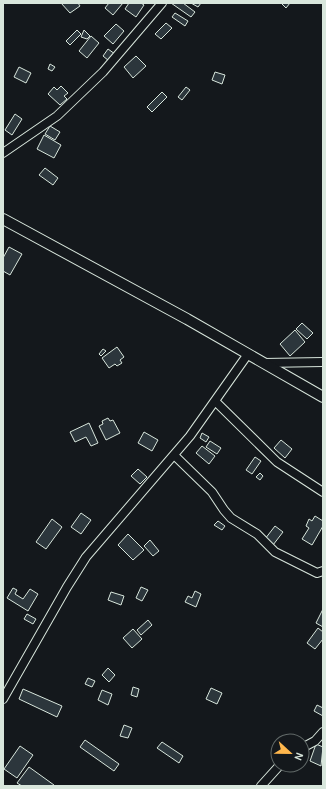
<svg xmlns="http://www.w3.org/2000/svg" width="326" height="789" font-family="Karla,sans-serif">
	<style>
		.building { fill: #2c363c; stroke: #d8e6dc }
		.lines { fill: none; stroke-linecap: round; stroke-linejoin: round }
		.minor-casing { stroke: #d8e6dc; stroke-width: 10 }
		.major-casing { stroke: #d8e6dc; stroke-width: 12 }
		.minor { stroke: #14181c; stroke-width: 8 }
		.major { stroke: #14181c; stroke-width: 10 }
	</style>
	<rect width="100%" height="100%" fill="#14181c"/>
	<!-- building -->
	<path class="building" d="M61,3H78L80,6L70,13Z
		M109,3H123L113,15L105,8Z
		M129,3H141L144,5L136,17L125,9Z
		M171,3H183L195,12L191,17Z
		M191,3H201L198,7Z
		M283,3H290L286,8L282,4Z
		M175,13L188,21L185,26L172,17Z
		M166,23L172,28L161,39L155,34Z
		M116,24L124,31L113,44L104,36Z
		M77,30L81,34L70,45L66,41Z
		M84,30L90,36L87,39L81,37Z
		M91,36L99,43L87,58L79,51Z
		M108,49L115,54L109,61L103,56Z
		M136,56L146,66L133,78L124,67Z
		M50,64L55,67L52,71L48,69Z
		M19,67L31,73L26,83L14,77Z
		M215,72L225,75L222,84L212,80Z
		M61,86L68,93L64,96L67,99L60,105L48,94L54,87L57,90Z
		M186,87L190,90L182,100L178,97Z
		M162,92L167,97L152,112L147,107Z
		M15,114L22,119L12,135L5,130Z
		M50,126L60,132L55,140L45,134Z
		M44,135L61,145L54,158L37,149Z
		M45,168L58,178L53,185L39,175Z
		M9,247L22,254L10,275L3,271V258Z
		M302,323L313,333L307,339L296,329Z
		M295,330L305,342L290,356L280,344Z
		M117,347L124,357L120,360L122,363L117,366L115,364L109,368L102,358Z
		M103,349L106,351L101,356L99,354Z
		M108,418L110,421L113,420L120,433L106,440L99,426L103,424L102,421Z
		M89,423L98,443L91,446L86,437L75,442L70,432Z
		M144,432L158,440L152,451L138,443Z
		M202,433L209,437L206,442L200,438Z
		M281,440L292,449L285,458L274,448Z
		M210,441L221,448L217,454L206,447Z
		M202,446L215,456L209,464L196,453Z
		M255,457L261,461L252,474L246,470Z
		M138,469L147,477L140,484L131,476Z
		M260,473L263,476L260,480L256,477Z
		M81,513L91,520L81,534L71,527Z
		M315,516L323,521V526L312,545L302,539L309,528L306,526L309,519L312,521Z
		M52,519L62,527L46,549L36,542Z
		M218,521L225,526L222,530L214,525Z
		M275,526L283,532L273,545L265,539Z
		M128,534L144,550L133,560L118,545Z
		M150,540L159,551L153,556L144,546Z
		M141,587L148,590L142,601L136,598Z
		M13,588L17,590L15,594L23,599L30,589L38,594L28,611L7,598Z
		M195,591L201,594L196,607L185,602L188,596L192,598Z
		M111,592L124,596L121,605L108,600Z
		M323,609V627L316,623Z
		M27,614L36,619L33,624L24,619Z
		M148,620L152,625L141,635L137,630Z
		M318,628L323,632V639L315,649L307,643Z
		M133,629L142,639L132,648L123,638Z
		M108,668L115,675L109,682L102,675Z
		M88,678L95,681L92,687L85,684Z
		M133,687L139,689L137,697L131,695Z
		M211,688L222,693L217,704L206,699Z
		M23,689L62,706L57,717L19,699Z
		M102,690L112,694L108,705L98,700Z
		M317,705L323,708V716L314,711Z
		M124,725L132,728L128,738L120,736Z
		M85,740L119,764L114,771L80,747Z
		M162,742L183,756L179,763L157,748Z
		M316,744L323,747L321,766L310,761Z
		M20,746L33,755L17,778L4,769Z
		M29,767L54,785L53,786H22L17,783Z"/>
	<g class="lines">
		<defs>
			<path id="minor" d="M3,153L57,116L103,72L162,3
				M264,363L323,362
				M215,401L277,462L323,492
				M174,455L212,492L224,510L231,518L257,534L275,552L317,573L323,571
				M3,699L67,587L86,557L190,436L248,354
				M302,748L315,741L323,732
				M261,786L280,765"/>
			<path id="major" d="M3,219L187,319L323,397"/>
		</defs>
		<!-- minor casing -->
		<use href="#minor" class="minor-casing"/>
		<!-- major casing -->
		<use href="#major" class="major-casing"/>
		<!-- minor -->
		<use href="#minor" class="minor"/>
		<!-- major -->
		<use href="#major" class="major"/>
	</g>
	<!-- border -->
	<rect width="326" height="789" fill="none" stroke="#d8e6dc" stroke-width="8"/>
	<!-- north arrow -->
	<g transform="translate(290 753) rotate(112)"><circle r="19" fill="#14181c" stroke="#626a69"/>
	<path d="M0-3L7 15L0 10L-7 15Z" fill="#ffb74d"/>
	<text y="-6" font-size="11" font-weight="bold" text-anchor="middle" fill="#d8e6dc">N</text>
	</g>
</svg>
